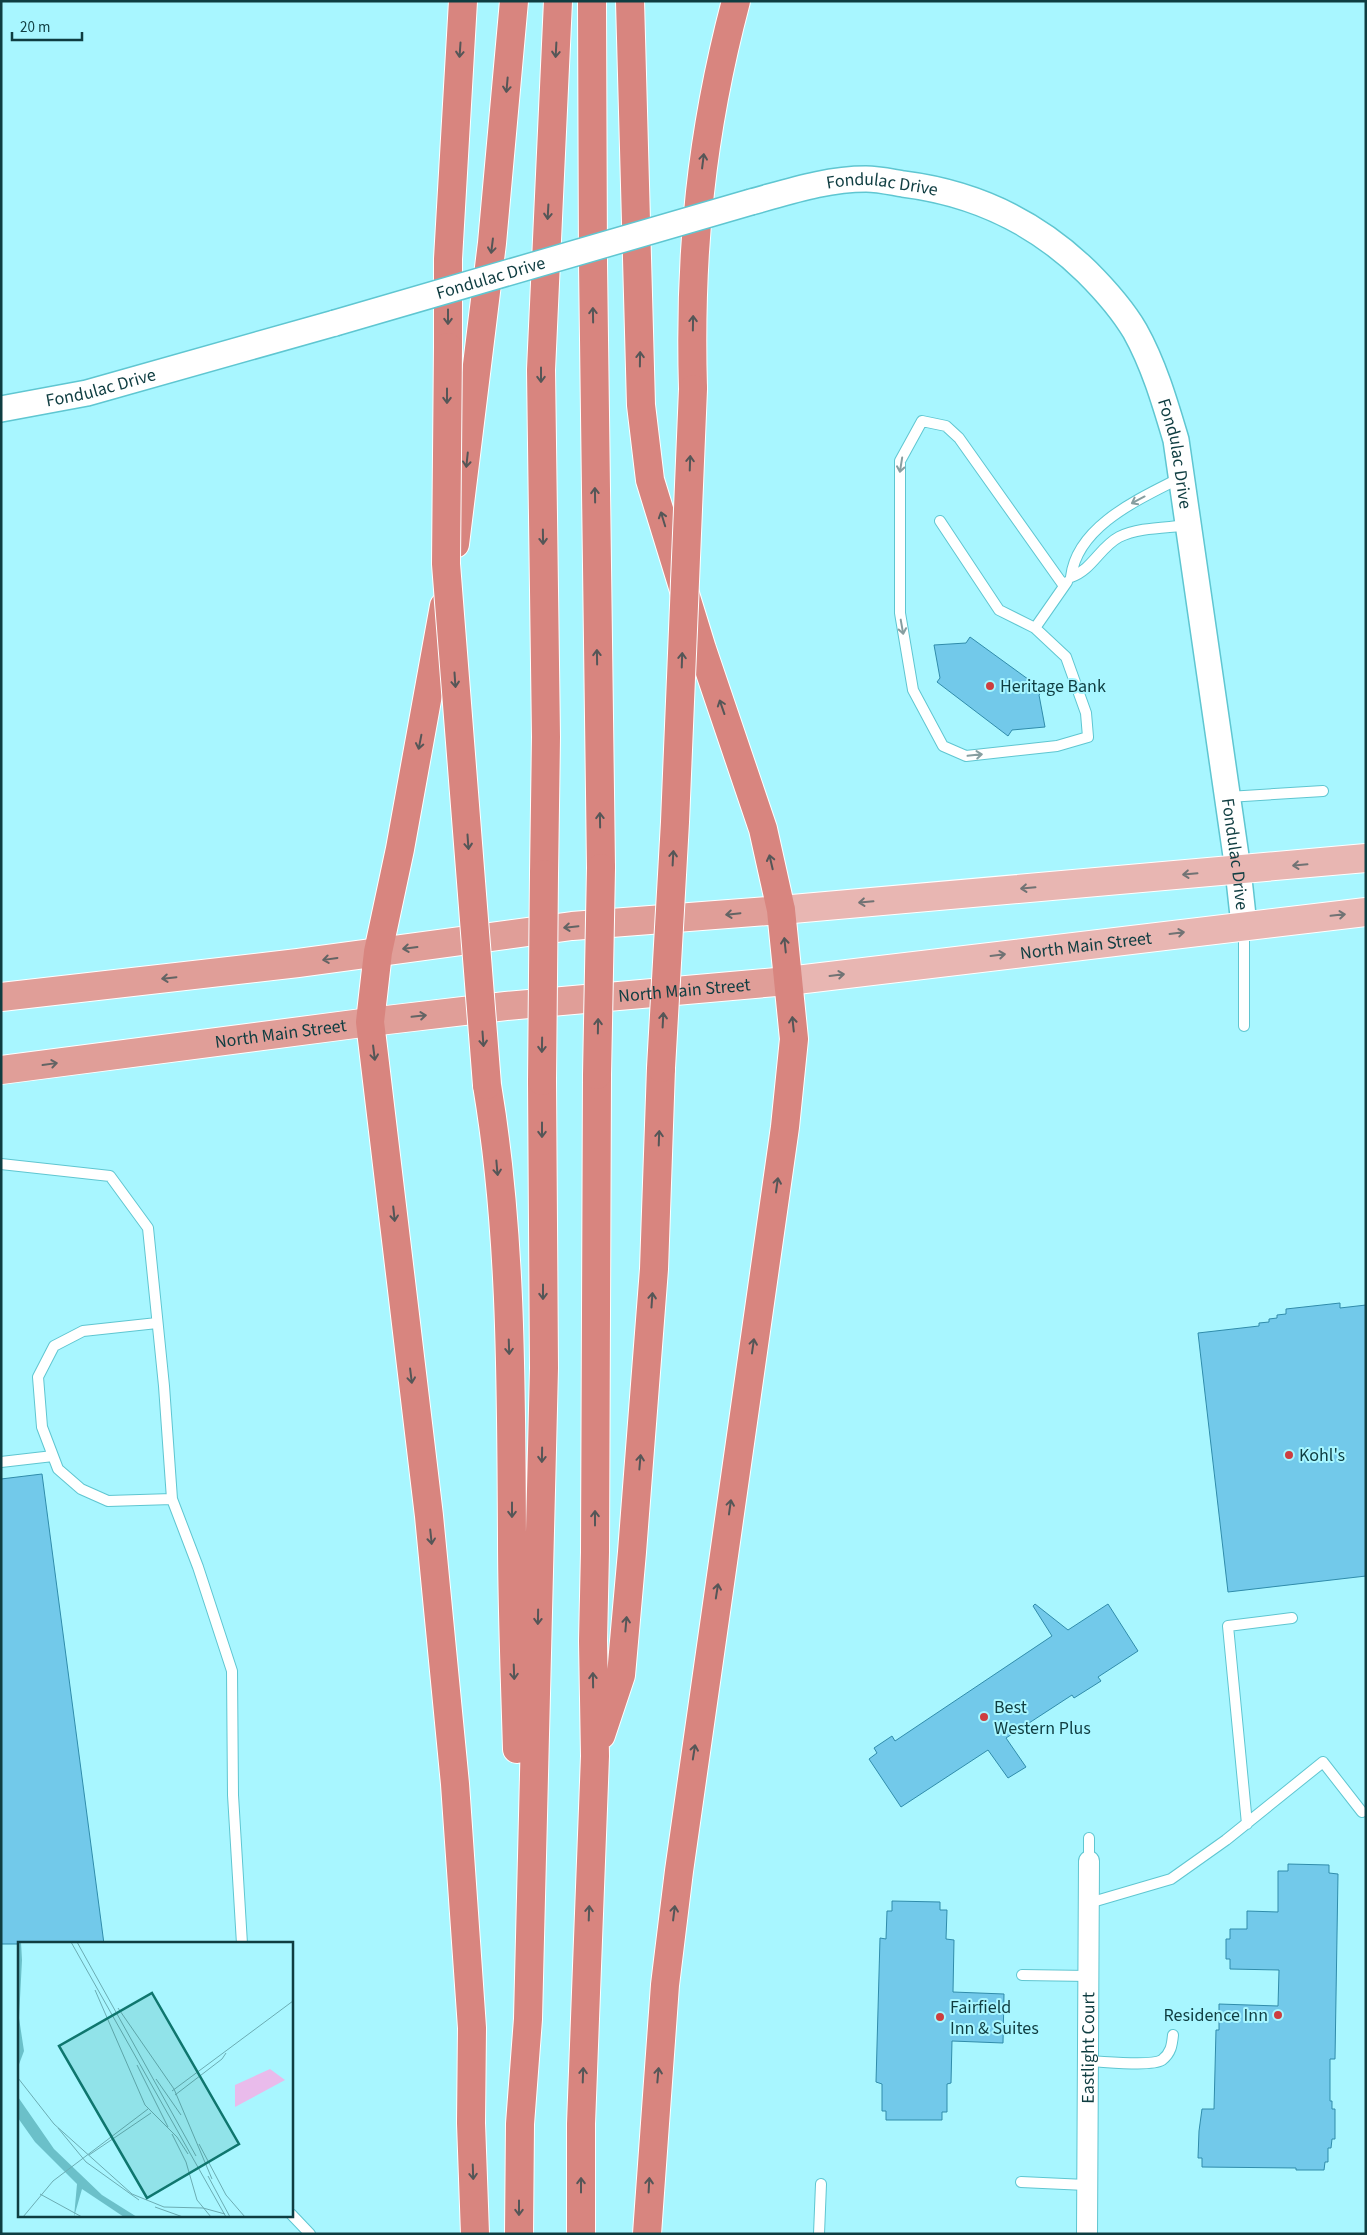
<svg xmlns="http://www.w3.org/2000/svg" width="1367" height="2235" font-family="'Source Sans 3',sans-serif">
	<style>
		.building { fill: #72c9ea; stroke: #308cab }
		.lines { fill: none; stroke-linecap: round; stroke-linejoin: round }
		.service-casing { stroke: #5fc6d1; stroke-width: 12 }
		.minor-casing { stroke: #5fc6d1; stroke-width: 22 }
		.tertiary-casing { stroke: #5fc6d1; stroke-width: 28 }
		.primary-casing { stroke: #fff; stroke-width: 30 }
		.trunk-casing { stroke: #fff; stroke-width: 30 }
		.motorway-casing { stroke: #fff; stroke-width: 30 }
		.service { stroke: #fff; stroke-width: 10 }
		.minor { stroke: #fff; stroke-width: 20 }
		.tertiary { stroke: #fff; stroke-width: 25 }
		.primary { stroke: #e8b6b2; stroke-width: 28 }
		.trunk { stroke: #e09e98; stroke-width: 28 }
		.motorway { stroke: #d8857f; stroke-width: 28 }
		.tertiary-bridge-casing { stroke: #5fc6d1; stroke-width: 28; stroke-linecap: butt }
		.motorway-bridge-casing { stroke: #fff; stroke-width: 30; stroke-linecap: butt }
		.tertiary-bridge { stroke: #fff; stroke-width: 25 }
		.motorway-bridge { stroke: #d8857f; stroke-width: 28 }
		.oneway { stroke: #555657 }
		.oneway2 { stroke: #879ea0 }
		.oneway3 { stroke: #717374 }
		.oneway4 { stroke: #636464 }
		.poi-dot { fill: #cd3e3f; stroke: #a8f6ff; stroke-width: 2 }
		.labels { text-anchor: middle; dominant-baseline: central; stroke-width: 4; stroke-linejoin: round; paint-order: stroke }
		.street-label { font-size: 18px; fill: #0f3d41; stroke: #a8f6ff }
		.poi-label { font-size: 18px; fill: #0f3d41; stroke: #a8f6ff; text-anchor: start }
		.inset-road { fill: none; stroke: #6bacb3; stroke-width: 1 }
		.view { fill: #0f766e; fill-opacity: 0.15; stroke: #0f766e; stroke-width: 2.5 }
		.inset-edge { fill: none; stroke: #0f3d41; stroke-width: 2.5 }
	</style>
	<rect width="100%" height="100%" fill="#a8f6ff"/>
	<!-- building -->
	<path class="building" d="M970,637L1043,690L1039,695L1045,727L1012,730L1008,736L937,682L940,678L934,645L966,643Z
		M1340,1303V1308L1366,1305V1576L1228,1592L1198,1333L1259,1326V1323L1269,1322V1319L1277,1318V1315L1286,1314V1309Z
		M42,1474L104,1944H1V1479Z
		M1035,1604L1068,1630L1108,1604L1138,1651L1098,1677L1101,1681L1074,1698L1072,1695L1006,1738L1026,1767L1008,1778L988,1750L901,1807L869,1759L877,1753L874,1748L892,1736L895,1741L1052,1636L1033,1606Z
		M1288,1864L1329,1865V1873L1338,1874L1335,2059H1330V2101H1332V2109H1335V2139H1332L1331,2148H1328V2162H1325L1324,2170H1296V2168L1202,2167V2158H1198L1199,2131L1202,2109H1214L1216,2030H1219V2004L1278,2006L1279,1970L1230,1969V1959H1226V1939H1230V1929H1247V1911L1278,1912V1871H1288Z
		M892,1901L940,1902V1910H947L946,1939L954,1940L953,1992L1004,1994L1003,2043L952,2041L951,2083L947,2084V2112H942V2120H886V2111H882V2084L876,2082L880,1938L886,1939L887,1911H892Z"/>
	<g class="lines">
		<defs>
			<path id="service" d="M1180,478C1139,499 1077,526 1071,577C1092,570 1100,547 1119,537C1139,527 1167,528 1189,525
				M940,521L999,610L1035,628L1067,582
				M1035,628L1066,657L1086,713L1088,737L1057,746L966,756L943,746L913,690L900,613V461L922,421L946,426L959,438L1064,586
				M1228,797L1323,791
				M1244,929V1026
				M1,1164L110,1176L148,1228L164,1386L172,1499L198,1567L232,1671L233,1795L242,1944
				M157,1323L83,1331L54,1346L38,1377L42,1427L58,1469L81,1489L108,1501L172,1499
				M1,1462L53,1456
				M1247,1824L1228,1626L1292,1618
				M1089,1861V1838
				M1089,1903L1171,1879L1226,1840L1323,1762L1362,1812
				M1022,1975L1089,1976
				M1086,2061C1101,2061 1151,2067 1162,2060C1171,2053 1172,2045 1173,2035
				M1021,2182L1086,2185
				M291,2214L310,2234
				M819,2234L821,2184"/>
			<g id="minor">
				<path id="s1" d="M1087,2234L1089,1861"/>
			</g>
			<g id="tertiary">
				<path id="s2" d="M751,202C788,192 826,179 866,179C878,179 891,182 903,184C975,193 1035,221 1087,272C1105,290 1122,309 1135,331C1154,365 1165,403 1176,440L1238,870L1244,925"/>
				<path id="s3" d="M1,409L87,393L335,323"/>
			</g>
			<g id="primary">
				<path d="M781,910L1366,858"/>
				<path id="s4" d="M788,981L1366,912"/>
			</g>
			<g id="trunk">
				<path d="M1,997L298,963L572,926L781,910"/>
				<path id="s5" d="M1,1070L370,1022L506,1006L788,981"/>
			</g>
			<path id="motorway" d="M592,1L593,263L601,868
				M630,1L641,405L650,480L702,649L763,829L781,910L794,1039L785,1127L679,1871L665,1985L647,2234
				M448,347V259L463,1
				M693,389C689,253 701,133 736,1
				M455,544L492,243L514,1
				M444,606L400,849L378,952L370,1022L429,1516L455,1784L472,2028L471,2123L475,2234
				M544,874L546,737L541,370L558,1
				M487,1085C512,1233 511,1387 512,1538C512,1608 515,1679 517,1749
				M601,1735L621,1675L632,1552L654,1269L661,1068
				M519,2234L520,2124L528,2019L544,1368L542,1081
				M581,2234V2124L595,1756L593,1641L595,1552L597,1075"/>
		</defs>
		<!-- service casing -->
		<use href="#service" class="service-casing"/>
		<!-- minor casing -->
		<use href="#minor" class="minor-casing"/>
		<!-- tertiary casing -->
		<use href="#tertiary" class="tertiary-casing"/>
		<!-- primary casing -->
		<use href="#primary" class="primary-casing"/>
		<!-- trunk casing -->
		<use href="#trunk" class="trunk-casing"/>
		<!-- motorway casing -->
		<use href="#motorway" class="motorway-casing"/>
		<!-- service -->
		<use href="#service" class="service"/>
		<!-- minor -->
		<use href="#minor" class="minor"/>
		<!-- tertiary -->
		<use href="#tertiary" class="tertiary"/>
		<!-- primary -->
		<use href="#primary" class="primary"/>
		<!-- trunk -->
		<use href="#trunk" class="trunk"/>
		<!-- motorway -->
		<use href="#motorway" class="motorway"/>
		<defs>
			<g id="tertiary-bridge">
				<path id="s6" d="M335,323L751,202"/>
			</g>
			<path id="motorway-bridge" d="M448,347L446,564L487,1085
				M661,1068L675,822L693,389
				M597,1075L601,868
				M542,1081L544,874"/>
		</defs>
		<!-- tertiary-bridge casing -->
		<use href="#tertiary-bridge" class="tertiary-bridge-casing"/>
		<!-- motorway-bridge casing -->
		<use href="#motorway-bridge" class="motorway-bridge-casing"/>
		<!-- tertiary-bridge -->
		<use href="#tertiary-bridge" class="tertiary-bridge"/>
		<!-- motorway-bridge -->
		<use href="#motorway-bridge" class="motorway-bridge"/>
	</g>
	<!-- one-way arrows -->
	<defs><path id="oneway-shaft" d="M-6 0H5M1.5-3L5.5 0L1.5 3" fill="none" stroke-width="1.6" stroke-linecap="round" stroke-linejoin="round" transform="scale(1.25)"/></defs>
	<g class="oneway">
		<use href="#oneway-shaft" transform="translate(460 50) rotate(94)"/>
		<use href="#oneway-shaft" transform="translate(556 50) rotate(93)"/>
		<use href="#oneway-shaft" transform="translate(507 85) rotate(95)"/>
		<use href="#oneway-shaft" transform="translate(703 161) rotate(-83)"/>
		<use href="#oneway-shaft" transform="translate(548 212) rotate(93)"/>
		<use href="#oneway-shaft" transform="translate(492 246) rotate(97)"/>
		<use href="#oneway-shaft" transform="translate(593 315) rotate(-91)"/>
		<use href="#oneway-shaft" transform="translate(448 317) rotate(90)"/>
		<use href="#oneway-shaft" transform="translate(693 323) rotate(-89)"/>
		<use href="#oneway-shaft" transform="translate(640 359) rotate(-89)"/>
		<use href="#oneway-shaft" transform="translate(541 375) rotate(90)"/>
		<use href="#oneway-shaft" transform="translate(447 396) rotate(90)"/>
		<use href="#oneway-shaft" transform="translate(467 460) rotate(96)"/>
		<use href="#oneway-shaft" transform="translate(690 463) rotate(-88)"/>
		<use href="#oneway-shaft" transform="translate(595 495) rotate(-91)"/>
		<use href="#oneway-shaft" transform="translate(663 519) rotate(-107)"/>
		<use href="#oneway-shaft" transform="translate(543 537) rotate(89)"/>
		<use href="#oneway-shaft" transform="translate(597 657) rotate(-91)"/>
		<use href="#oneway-shaft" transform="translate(682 660) rotate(-88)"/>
		<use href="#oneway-shaft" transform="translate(455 680) rotate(86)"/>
		<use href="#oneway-shaft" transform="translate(722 707) rotate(-109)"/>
		<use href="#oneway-shaft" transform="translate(420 742) rotate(101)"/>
		<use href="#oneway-shaft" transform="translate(600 820) rotate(-91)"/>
		<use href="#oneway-shaft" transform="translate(468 842) rotate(86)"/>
		<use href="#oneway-shaft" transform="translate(673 858) rotate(-87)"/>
		<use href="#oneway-shaft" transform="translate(771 862) rotate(-103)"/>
		<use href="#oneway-shaft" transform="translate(785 945) rotate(-96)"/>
		<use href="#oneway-shaft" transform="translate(663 1020) rotate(-87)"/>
		<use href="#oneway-shaft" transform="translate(793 1024) rotate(-96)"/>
		<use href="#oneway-shaft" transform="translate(598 1026) rotate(-89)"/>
		<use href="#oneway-shaft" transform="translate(483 1039) rotate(86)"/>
		<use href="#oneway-shaft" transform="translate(542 1045) rotate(91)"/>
		<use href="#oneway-shaft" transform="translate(374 1053) rotate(83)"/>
		<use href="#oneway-shaft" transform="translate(542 1130) rotate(90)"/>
		<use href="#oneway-shaft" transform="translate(659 1138) rotate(-88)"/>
		<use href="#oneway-shaft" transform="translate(497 1168) rotate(85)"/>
		<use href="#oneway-shaft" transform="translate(777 1185) rotate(-82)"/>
		<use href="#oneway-shaft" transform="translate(394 1214) rotate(84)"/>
		<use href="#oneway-shaft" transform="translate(543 1292) rotate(90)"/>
		<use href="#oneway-shaft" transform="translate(652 1300) rotate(-86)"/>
		<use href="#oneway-shaft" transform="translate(753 1346) rotate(-82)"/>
		<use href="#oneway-shaft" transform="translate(509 1347) rotate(88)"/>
		<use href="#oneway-shaft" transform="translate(411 1376) rotate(83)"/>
		<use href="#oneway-shaft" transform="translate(542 1455) rotate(91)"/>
		<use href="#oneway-shaft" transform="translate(640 1462) rotate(-85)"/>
		<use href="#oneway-shaft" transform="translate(730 1507) rotate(-82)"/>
		<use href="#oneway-shaft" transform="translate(512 1510) rotate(90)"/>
		<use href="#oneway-shaft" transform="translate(595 1518) rotate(-90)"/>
		<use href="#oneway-shaft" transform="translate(431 1537) rotate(84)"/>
		<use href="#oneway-shaft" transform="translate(717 1591) rotate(-81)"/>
		<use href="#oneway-shaft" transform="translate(538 1617) rotate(91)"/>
		<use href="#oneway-shaft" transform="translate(626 1624) rotate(-85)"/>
		<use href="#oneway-shaft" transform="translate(514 1672) rotate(88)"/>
		<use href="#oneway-shaft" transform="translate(593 1680) rotate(-91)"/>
		<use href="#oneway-shaft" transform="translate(694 1752) rotate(-81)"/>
		<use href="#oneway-shaft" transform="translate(589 1913) rotate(-88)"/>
		<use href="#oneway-shaft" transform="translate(674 1913) rotate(-83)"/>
		<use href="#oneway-shaft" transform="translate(583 2075) rotate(-88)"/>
		<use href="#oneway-shaft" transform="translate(658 2075) rotate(-85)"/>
		<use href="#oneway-shaft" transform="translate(473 2172) rotate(88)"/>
		<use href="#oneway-shaft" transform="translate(581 2185) rotate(-90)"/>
		<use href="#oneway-shaft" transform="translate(649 2185) rotate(-87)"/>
		<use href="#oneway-shaft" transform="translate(519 2208) rotate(90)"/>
	</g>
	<g class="oneway2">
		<use href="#oneway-shaft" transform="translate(901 465) rotate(99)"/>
		<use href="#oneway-shaft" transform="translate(1138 500) rotate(152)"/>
		<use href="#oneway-shaft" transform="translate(902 627) rotate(80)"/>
		<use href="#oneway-shaft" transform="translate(975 755) rotate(-6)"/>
	</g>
	<g class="oneway3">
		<use href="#oneway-shaft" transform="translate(1300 865) rotate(175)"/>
		<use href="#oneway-shaft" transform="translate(1190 874) rotate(175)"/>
		<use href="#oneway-shaft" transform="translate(1028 888) rotate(175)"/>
		<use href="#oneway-shaft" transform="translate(866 902) rotate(175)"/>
		<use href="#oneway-shaft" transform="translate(1338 915) rotate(-6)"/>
		<use href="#oneway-shaft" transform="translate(1177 933) rotate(-7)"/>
		<use href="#oneway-shaft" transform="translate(998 955) rotate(-7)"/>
		<use href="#oneway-shaft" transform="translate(837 975) rotate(-7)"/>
	</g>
	<g class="oneway4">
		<use href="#oneway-shaft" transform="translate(733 914) rotate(174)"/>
		<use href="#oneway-shaft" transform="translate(571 927) rotate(174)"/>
		<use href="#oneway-shaft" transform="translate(410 948) rotate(173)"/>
		<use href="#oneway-shaft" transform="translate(330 959) rotate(172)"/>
		<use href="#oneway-shaft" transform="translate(169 978) rotate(174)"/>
		<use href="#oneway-shaft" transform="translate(419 1016) rotate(-6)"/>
		<use href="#oneway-shaft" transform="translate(50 1064) rotate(-8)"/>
	</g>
	<!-- markers -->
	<g class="poi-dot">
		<circle cx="990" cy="686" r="5"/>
		<circle cx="1289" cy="1455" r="5"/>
		<circle cx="984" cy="1717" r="5"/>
		<circle cx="1278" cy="2015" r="5"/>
		<circle cx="940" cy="2017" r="5"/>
	</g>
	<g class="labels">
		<!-- street labels -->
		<g class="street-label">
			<text stroke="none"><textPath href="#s2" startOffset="134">Fondulac Drive</textPath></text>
			<text stroke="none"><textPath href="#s6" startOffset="162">Fondulac Drive</textPath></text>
			<text stroke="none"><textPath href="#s3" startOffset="102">Fondulac Drive</textPath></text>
			<text stroke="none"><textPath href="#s2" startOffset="569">Fondulac Drive</textPath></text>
			<text stroke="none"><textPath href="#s2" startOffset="974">Fondulac Drive</textPath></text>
			<text stroke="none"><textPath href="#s4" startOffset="300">North Main Street</textPath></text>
			<text stroke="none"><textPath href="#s5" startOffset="688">North Main Street</textPath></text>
			<text stroke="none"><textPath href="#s5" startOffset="282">North Main Street</textPath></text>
			<text stroke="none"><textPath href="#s1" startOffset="186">Eastlight Court</textPath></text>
		</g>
		<!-- poi labels -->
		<g class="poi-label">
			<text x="1000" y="686">Heritage Bank</text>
			<text x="1299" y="1455">Kohl's</text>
			<text x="994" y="1707">Best<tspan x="994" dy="21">Western Plus</tspan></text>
			<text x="950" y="2007">Fairfield<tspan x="950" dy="21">Inn &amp; Suites</tspan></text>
			<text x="1268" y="2015" text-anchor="end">Residence Inn</text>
		</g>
	</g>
	<!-- overview -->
	<g transform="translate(18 1942)">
		<rect width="275" height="275" fill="#a8f6ff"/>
		<path d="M252,127L267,138L217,165V143Z" fill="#e9bbeb"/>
		<path d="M0,0H3L4,18L1,76L6,109L0,125ZM0,155L36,207L84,253L119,275H106L64,247L56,275L59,242L17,200L0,176Z" fill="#6bc0c9"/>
		<path class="inset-road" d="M53,0L208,275M59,0L178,214M77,48L127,163L159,195L170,212M100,66L156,147L194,237M119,123L150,185M0,136L36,182L114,252L146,265L185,266L207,272M138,137L163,173M154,149L275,59M157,153L204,117L208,111M40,186L68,220L121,258M154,192L168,220L179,258L193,275M181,202L208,253L227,275M71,213L133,171M190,234L212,275M22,252L64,275M137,265L165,275M5,275L35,239L130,167"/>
		<path class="view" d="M134,51L221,202L129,256L41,104Z"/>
		<rect width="275" height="275" class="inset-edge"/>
	</g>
	<!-- border -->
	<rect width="1367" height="2235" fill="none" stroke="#0f3d41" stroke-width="5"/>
	<!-- scale -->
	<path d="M12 32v8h70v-8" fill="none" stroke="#0f3d41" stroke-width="2.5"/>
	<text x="20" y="32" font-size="15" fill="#0f3d41" stroke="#a8f6ff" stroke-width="4" paint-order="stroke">20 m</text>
</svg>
